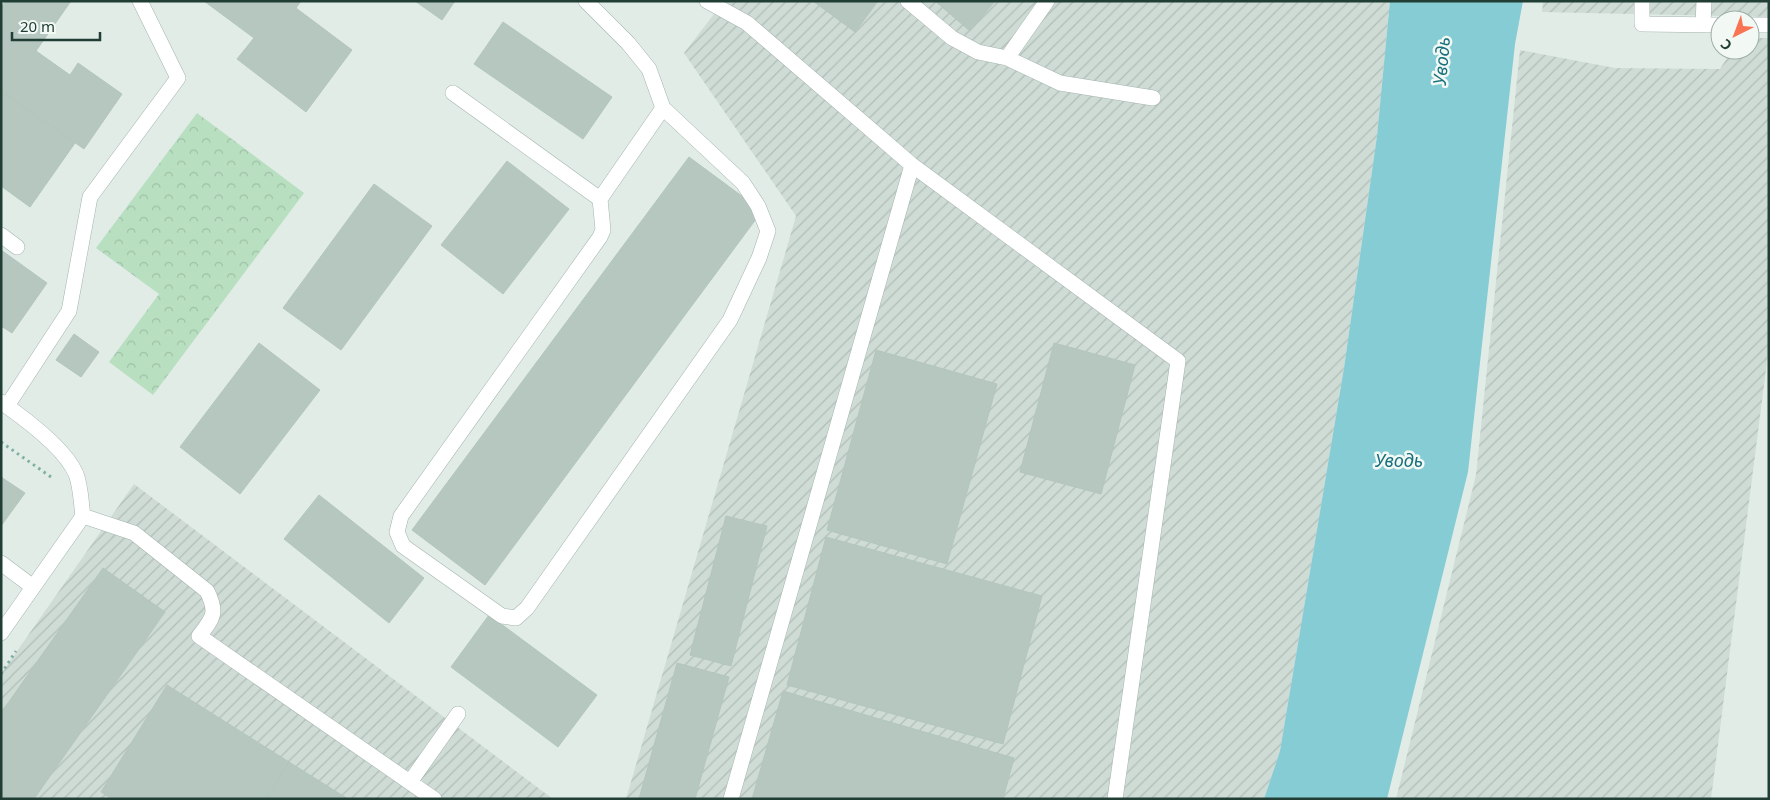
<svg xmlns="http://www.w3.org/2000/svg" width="1770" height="800" font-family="'Noto Sans',sans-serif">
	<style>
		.industrial { fill: url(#industrial-furrows) }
		.park { fill: url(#park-crowns) }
		.water { fill: #86ccd4 }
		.building { fill: #b6c7c0; stroke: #b3c6bd }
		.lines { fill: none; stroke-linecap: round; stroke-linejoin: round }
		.service-casing { stroke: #a4b4ae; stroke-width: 16 }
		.minor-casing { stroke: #a4b4ae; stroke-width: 16 }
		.path { stroke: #80b1a0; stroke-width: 3; stroke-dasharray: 2.5 4; stroke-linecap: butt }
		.service { stroke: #fff; stroke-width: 15 }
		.minor { stroke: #fff; stroke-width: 15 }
		.labels { text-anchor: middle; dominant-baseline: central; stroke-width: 5; stroke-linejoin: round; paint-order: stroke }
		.water-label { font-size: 18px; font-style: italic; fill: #18707d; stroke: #f2f9f5 }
	</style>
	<defs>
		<pattern id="industrial-furrows" width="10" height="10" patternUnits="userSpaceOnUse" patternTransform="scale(1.25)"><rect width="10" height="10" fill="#cfdcd6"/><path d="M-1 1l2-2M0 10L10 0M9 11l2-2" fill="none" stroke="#b1beb8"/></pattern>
		<pattern id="park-crowns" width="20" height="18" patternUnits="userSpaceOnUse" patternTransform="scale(1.25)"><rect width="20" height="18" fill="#b9dfc1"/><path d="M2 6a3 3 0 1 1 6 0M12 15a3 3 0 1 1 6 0" fill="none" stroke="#9fc0a6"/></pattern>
	</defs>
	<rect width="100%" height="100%" fill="#e1ece7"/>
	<!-- industrial -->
	<path class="industrial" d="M724,1H1390L1377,136L1344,368L1280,751L1264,799H626L796,216L684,53Z
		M1543,1H1769V17L1542,12Z
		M1750,38H1769V346L1711,799H1396L1476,475L1520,50L1615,68L1720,69L1732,50H1750Z
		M134,484L553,799H1V674Z"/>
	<!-- park -->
	<path class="park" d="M197,113L304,193L153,395L109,362L159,294L96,248Z"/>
	<!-- water -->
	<path class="water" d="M1390,1H1523L1515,44L1468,472L1387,799H1264L1280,751L1344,368L1377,136Z"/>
	<!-- building -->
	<path class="building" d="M6,1H71L36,51L70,75L78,63L122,94L84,149L1,91V7Z
		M204,1H301L296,8L352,50L306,112L237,59L254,38Z
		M415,1H455L442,20Z
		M813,1H878L855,32Z
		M935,1H995L970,31Z
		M503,22L612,97L583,139L474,64Z
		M1,91L75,143L30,207L1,186Z
		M689,157L762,211L485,585L412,530Z
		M507,161L569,209L503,294L441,245Z
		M374,184L432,226L341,350L283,308Z
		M1,250L47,283L12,333L1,326Z
		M74,334L99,352L81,377L56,360Z
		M259,343L320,390L240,494L180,447Z
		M1054,343L1135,365L1101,494L1020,472Z
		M876,350L997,384L947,564L827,530Z
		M1,477L25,493L1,526Z
		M319,495L424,578L389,623L284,539Z
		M726,516L767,526L731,666L690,655Z
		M826,537L1042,596L1003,744L787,685Z
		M103,568L165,612L34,799H1V713Z
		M489,615L597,695L558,747L451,667Z
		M677,663L729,677L695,799H639Z
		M167,685L289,762L266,799H112L101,792Z
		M783,691L1014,758L1003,799H752Z
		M289,762L348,799H266Z"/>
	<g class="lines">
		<defs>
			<path id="service" d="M586,1L628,43L649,69L663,108L743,183L758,206L768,231L759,258L730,320L527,608L516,618L502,616L403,546L397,532L401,516L600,237L603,230L600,199L663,108
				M707,1L747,23L912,165L1178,361L1115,799
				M908,1L952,38L978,52L1007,58L1060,83L1153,98
				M1642,1V24L1720,25
				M1703,25L1704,1
				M1750,25H1769
				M1007,58L1047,1
				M453,93L600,199
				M1,235L17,247
				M7,406L69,311L90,197L178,78L140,1
				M83,516L134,533L207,591C218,613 213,618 199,636L434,799
				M1,563L33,587
				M410,782L458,714
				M731,799L912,165"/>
			<path id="minor" d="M1,402C24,418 65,448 76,474C81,487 81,503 83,516L1,633"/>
		</defs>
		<!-- service casing -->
		<use href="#service" class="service-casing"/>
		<!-- minor casing -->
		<use href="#minor" class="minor-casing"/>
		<!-- path -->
		<path class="path" d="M1,442L51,477
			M1,674L16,651"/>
		<!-- service -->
		<use href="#service" class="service"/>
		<!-- minor -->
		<use href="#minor" class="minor"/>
	</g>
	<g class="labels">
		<!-- water labels -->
		<g class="water-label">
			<text transform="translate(1441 61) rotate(-85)">Уводь</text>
			<text x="1399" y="460">Уводь</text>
		</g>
	</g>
	<!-- border -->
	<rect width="1770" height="800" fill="none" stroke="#213e35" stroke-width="5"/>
	<!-- north arrow -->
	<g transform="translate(1735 35) rotate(222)"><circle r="24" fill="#f2f9f5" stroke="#9eaea8"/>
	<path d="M0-4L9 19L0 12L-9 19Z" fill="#f87453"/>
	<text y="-8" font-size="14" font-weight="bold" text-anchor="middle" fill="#213e35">С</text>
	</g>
	<!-- scale -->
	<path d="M12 32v8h88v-8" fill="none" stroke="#213e35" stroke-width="2.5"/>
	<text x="20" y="32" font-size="15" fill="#213e35" stroke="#f2f9f5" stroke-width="4" paint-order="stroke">20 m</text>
</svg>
